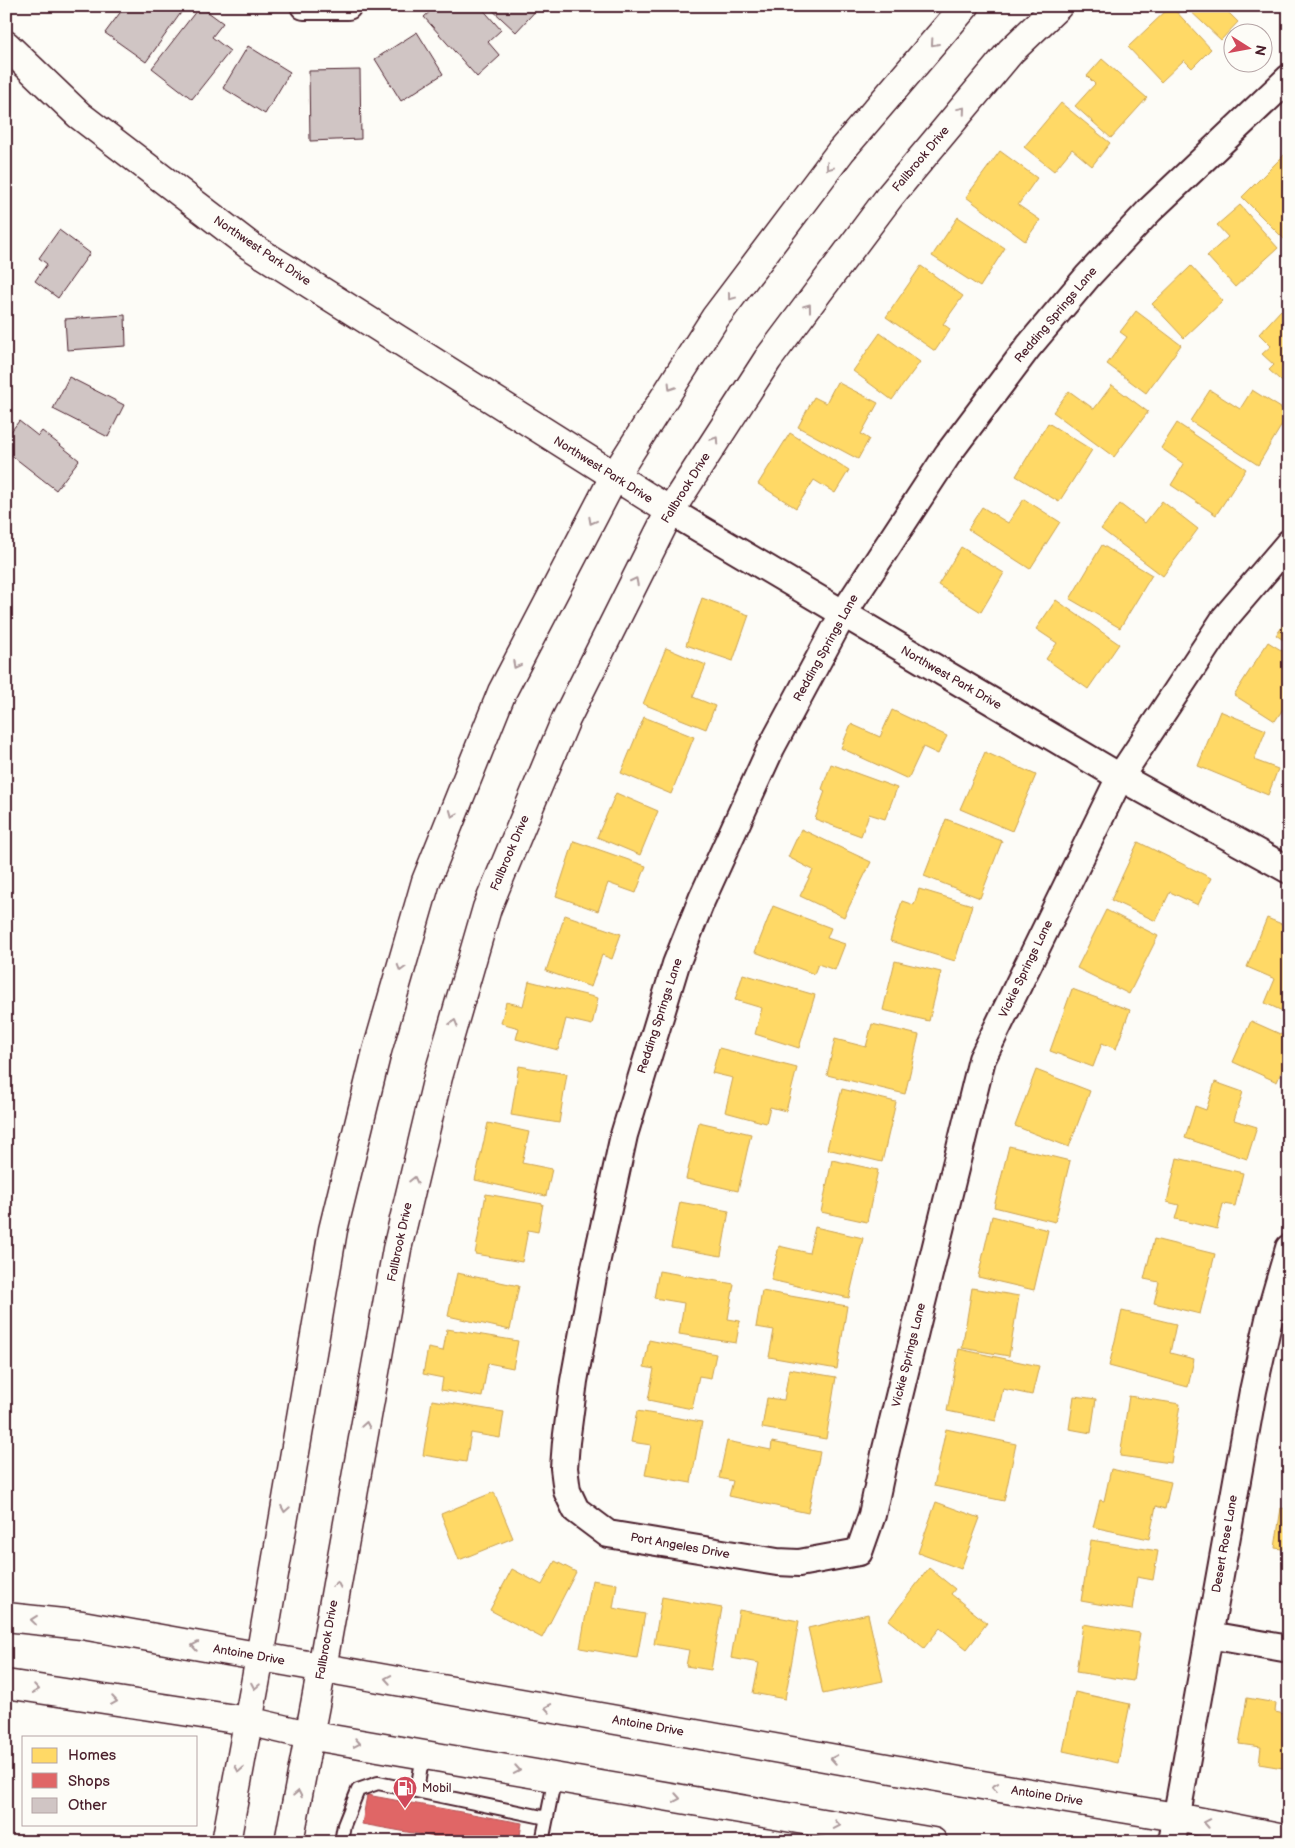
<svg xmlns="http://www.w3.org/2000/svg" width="1295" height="1848" font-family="'Balsamiq Sans',sans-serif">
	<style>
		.homes { fill: #ffd966; stroke: #c9a154 }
		.shops { fill: #e06666; stroke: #b35154 }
		.building { fill: #d0c5c4; stroke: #4a1f2b }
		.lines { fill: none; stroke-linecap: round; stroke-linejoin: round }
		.lane-casing { stroke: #4a1f2b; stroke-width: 16 }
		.street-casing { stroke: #4a1f2b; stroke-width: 30 }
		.secondary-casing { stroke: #4a1f2b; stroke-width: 31 }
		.lane { stroke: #fdfcf7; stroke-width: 12 }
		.street { stroke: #fdfcf7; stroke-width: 26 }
		.secondary { stroke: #fdfcf7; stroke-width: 28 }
		.oneway { stroke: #ac999b }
		.labels { text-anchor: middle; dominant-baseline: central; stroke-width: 5; stroke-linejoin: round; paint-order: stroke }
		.street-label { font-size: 12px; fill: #4a1f2b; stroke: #fdfcf7 }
		.poi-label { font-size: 12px; fill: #4a1f2b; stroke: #fdfcf7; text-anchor: start }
	</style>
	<rect width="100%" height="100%" fill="#fdfcf7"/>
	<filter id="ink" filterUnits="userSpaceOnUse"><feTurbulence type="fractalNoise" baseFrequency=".02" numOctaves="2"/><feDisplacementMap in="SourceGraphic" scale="10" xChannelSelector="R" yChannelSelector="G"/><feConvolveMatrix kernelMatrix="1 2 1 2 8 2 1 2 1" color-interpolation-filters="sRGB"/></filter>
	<g filter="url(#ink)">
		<!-- homes -->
		<path class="homes" d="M1171,6L1211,49L1192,68L1184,60L1161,82L1128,47Z
			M1185,6H1222L1238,22L1221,40Z
			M1102,59L1147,98L1111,138L1075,106L1095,84L1087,76Z
			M1061,103L1110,143L1092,166L1072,149L1054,171L1024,147Z
			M1000,151L1037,178L1018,205L1040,220L1025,241L966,197Z
			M1287,152L1289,154V244L1242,197Z
			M1240,205L1278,248L1235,287L1207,256L1228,237L1217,225Z
			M958,217L1005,248L980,287L932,256Z
			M921,266L963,296L943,324L950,329L935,351L886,317Z
			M1191,266L1223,301L1184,338L1152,304Z
			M1281,310L1289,317V388L1269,370L1274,365L1262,354L1271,346L1259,334Z
			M1136,311L1181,345L1146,393L1107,364L1127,337L1120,332Z
			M880,333L920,362L892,400L853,371Z
			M837,382L878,403L861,434L869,439L858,459L798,427L814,397L826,403Z
			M1112,385L1148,412L1114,457L1053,412L1069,391L1094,409Z
			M1210,390L1240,409L1252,390L1289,413L1258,465L1190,421Z
			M1048,423L1092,450L1059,502L1016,476Z
			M1177,423L1246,469L1216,515L1171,485L1184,464L1161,448Z
			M790,433L849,470L835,493L814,480L796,508L758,484Z
			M1024,499L1060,522L1030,569L968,529L982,507L1008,523Z
			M1162,501L1198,529L1163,576L1101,529L1120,504L1145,523Z
			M1102,545L1152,575L1120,628L1070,599Z
			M961,547L1004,573L981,612L938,585Z
			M702,598L749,615L733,661L686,645Z
			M1056,600L1119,644L1088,689L1046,659L1057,643L1036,629Z
			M1289,618V644L1276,635Z
			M1268,642L1289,655V700L1275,721L1234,695Z
			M666,648L706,665L693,697L715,706L706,729L643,704Z
			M892,710L947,736L938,754L923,747L908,779L841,748L851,724L880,737Z
			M1220,711L1266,730L1254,760L1278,769L1268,795L1198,766Z
			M644,717L694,737L671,794L621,773Z
			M985,752L1036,775L1012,831L960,809Z
			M831,764L897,788L885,819L869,814L861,836L815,819L825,791L822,789Z
			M616,793L658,811L640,855L597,837Z
			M946,819L1002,841L980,898L924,876Z
			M801,829L871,862L844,917L800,896L813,870L788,857Z
			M574,841L646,866L636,893L608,883L598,911L556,896Z
			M1138,842L1211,878L1198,905L1170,892L1156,921L1111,900Z
			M919,889L972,905L955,961L890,941L902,901L914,905Z
			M773,906L831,928L827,938L845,944L835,970L818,964L814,974L755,952Z
			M1106,910L1158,936L1129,994L1077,968Z
			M565,915L621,934L612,959L602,955L591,987L546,971Z
			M1267,918L1289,927V1014L1265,1003L1275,979L1247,967Z
			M895,961L941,972L929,1021L883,1010Z
			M743,974L815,995L799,1048L755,1034L762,1008L735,1000Z
			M529,981L598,998L592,1025L566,1019L558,1050L516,1039L519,1028L501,1023L506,1002L523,1006Z
			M1072,989L1130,1010L1116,1049L1102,1043L1093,1067L1050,1051Z
			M1251,1021L1289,1038V1054L1277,1082L1233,1062Z
			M872,1024L919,1035L905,1094L827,1075L835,1039L866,1047Z
			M719,1048L797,1068L786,1111L770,1107L766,1123L725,1112L733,1078L712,1073Z
			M519,1066L567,1074L559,1123L511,1115Z
			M1036,1070L1090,1091L1069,1147L1015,1126Z
			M1215,1082L1243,1092L1234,1120L1257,1127L1247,1159L1185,1138L1195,1106L1206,1110Z
			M842,1089L896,1102L882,1162L827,1149Z
			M699,1122L751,1134L738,1191L686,1179Z
			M488,1123L529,1132L522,1163L552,1169L546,1196L475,1180Z
			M1009,1146L1070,1161L1055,1222L994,1207Z
			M1177,1158L1243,1173L1235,1206L1223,1204L1217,1229L1175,1219L1179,1205L1167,1202Z
			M832,1160L878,1170L867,1222L821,1212Z
			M486,1194L543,1204L538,1232L528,1230L522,1262L475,1254Z
			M680,1202L729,1211L721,1256L671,1247Z
			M992,1216L1048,1230L1034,1290L978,1277Z
			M815,1227L863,1238L849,1298L771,1280L779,1246L809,1253Z
			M1154,1239L1215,1254L1200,1314L1154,1303L1159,1282L1144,1279Z
			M659,1271L734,1284L728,1319L740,1321L736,1343L679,1334L684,1303L654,1298Z
			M457,1273L519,1286L510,1330L448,1316Z
			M972,1288L1019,1296L1009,1356L962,1348Z
			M762,1291L847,1306L837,1369L769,1357L774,1330L756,1327Z
			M1122,1311L1176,1324L1170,1353L1194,1359L1188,1387L1109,1366Z
			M447,1329L518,1341L513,1368L488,1363L482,1397L441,1390L443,1378L423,1374L428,1348L443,1351Z
			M649,1340L716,1354L711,1378L699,1376L692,1409L648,1400L654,1369L644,1367Z
			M959,1349L1039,1366L1032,1395L1003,1389L996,1421L947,1411Z
			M789,1369L836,1377L826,1439L762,1428L767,1398L784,1400Z
			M1074,1396L1096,1399L1091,1433L1069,1429Z
			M1129,1396L1180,1404L1171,1463L1120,1456Z
			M432,1400L504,1412L500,1438L471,1433L466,1462L423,1455Z
			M637,1411L702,1422L691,1483L645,1475L651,1445L631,1442Z
			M946,1429L1016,1444L1004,1501L934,1486Z
			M727,1441L771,1450L772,1442L820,1452L808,1513L729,1496L733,1481L719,1478Z
			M1111,1469L1171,1482L1165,1509L1156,1506L1149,1539L1093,1527L1100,1500L1104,1501Z
			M494,1492L513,1538L459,1560L441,1514Z
			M936,1502L980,1518L961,1569L918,1553Z
			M1281,1508L1289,1509V1550L1275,1548Z
			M1091,1540L1158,1551L1153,1580L1137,1577L1132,1610L1081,1601Z
			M555,1561L576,1572L542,1638L490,1610L512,1569L542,1585Z
			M929,1568L955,1589L951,1594L987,1623L967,1649L940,1628L924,1648L889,1620Z
			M592,1580L617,1584L613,1608L645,1614L637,1658L580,1648Z
			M662,1597L722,1608L711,1670L686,1666L689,1650L654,1644Z
			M739,1610L799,1621L785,1699L753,1693L759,1663L731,1658Z
			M868,1614L883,1681L823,1694L808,1628Z
			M1083,1624L1140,1633L1133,1681L1076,1672Z
			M1075,1692L1130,1704L1118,1763L1063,1751Z
			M1247,1698L1276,1703L1275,1712L1289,1715V1769L1259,1764L1261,1747L1239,1744Z"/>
		<!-- shops -->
		<path class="shops" d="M367,1795L522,1823L519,1842H463L362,1824Z"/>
		<!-- building -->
		<path class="building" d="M125,6H184L185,7L146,62L105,33Z
			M200,6L223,23L212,37L230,51L192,99L152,68Z
			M436,6H480L501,30L488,42L500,56L477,77L424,17Z
			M488,6H540L516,32Z
			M417,32L443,74L401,101L375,59Z
			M248,46L290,72L265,114L223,88Z
			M360,70L361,139L310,141L309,71Z
			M59,230L90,253L58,298L35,281L47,264L39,258Z
			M125,315L126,346L67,350L65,319Z
			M69,377L124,405L108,437L53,409Z
			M19,421L38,436L42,431L79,460L56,490L6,451V438Z"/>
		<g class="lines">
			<defs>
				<path id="lane" d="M417,1790L423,1755
					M341,1842L344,1825L358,1790L378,1783L547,1818
					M542,1842L555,1777"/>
				<path id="street" d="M304,6H348
					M1289,78L1150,210L1088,276L1029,346L948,454L843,614L771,748L702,899L676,964L624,1135L593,1277L574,1381L566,1442L564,1468L567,1491L576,1510L608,1534L777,1562L799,1563L859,1552L872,1515L886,1449L982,1059L1120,777L1225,618L1289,543
					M670,511L1120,777L1289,870
					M1209,1635L1289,1649
					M1172,1842L1253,1391L1271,1310L1289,1248"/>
				<path id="secondary" d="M6,45L79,115L250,246L670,511
					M6,1617L82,1625L982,1785L1176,1817L1289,1839
					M6,1684L248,1721L308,1735L933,1842
					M226,1842L260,1657L333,1230L377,1051L426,881L502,692L614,477L715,318L841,151L965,6
					M289,1842L322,1668L397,1249L438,1077L487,908L566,719L670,511L768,359L890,196L1011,51L1058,6"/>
			</defs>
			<!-- lane casing -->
			<use href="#lane" class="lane-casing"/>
			<!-- street casing -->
			<use href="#street" class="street-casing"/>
			<!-- secondary casing -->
			<use href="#secondary" class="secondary-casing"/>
			<!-- lane -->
			<use href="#lane" class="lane"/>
			<!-- street -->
			<use href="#street" class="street"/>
			<!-- secondary -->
			<use href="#secondary" class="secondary"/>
		</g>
		<!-- one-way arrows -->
		<defs><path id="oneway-chevron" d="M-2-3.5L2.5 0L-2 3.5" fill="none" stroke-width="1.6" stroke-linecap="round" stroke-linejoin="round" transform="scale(1.25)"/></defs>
		<g class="oneway">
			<use href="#oneway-chevron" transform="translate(934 43) rotate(131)"/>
			<use href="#oneway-chevron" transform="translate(962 110) rotate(-50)"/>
			<use href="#oneway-chevron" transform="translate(829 167) rotate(127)"/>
			<use href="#oneway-chevron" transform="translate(731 297) rotate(127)"/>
			<use href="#oneway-chevron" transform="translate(808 307) rotate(-53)"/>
			<use href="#oneway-chevron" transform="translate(671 387) rotate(122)"/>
			<use href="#oneway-chevron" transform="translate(715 440) rotate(-57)"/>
			<use href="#oneway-chevron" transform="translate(592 521) rotate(118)"/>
			<use href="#oneway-chevron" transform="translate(635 581) rotate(-63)"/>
			<use href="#oneway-chevron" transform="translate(516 665) rotate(118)"/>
			<use href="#oneway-chevron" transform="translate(453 814) rotate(112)"/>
			<use href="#oneway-chevron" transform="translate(401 968) rotate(106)"/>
			<use href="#oneway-chevron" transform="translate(454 1023) rotate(-74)"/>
			<use href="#oneway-chevron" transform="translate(414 1180) rotate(-77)"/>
			<use href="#oneway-chevron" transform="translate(366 1425) rotate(-80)"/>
			<use href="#oneway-chevron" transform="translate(285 1509) rotate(100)"/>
			<use href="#oneway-chevron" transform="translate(337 1585) rotate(-80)"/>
			<use href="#oneway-chevron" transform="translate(34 1620) rotate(-174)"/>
			<use href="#oneway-chevron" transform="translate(195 1646) rotate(-170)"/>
			<use href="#oneway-chevron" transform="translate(388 1679) rotate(-170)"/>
			<use href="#oneway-chevron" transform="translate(255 1686) rotate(101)"/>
			<use href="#oneway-chevron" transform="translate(36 1689) rotate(9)"/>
			<use href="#oneway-chevron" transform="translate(114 1701) rotate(9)"/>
			<use href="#oneway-chevron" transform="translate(548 1708) rotate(-170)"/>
			<use href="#oneway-chevron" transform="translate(357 1743) rotate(10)"/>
			<use href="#oneway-chevron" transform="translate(834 1759) rotate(-170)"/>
			<use href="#oneway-chevron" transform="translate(239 1769) rotate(100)"/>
			<use href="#oneway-chevron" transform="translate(517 1770) rotate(10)"/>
			<use href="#oneway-chevron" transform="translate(995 1787) rotate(-171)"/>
			<use href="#oneway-chevron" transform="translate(298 1794) rotate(-79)"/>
			<use href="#oneway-chevron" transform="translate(677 1798) rotate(10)"/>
			<use href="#oneway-chevron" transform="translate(1207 1823) rotate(-169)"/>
			<use href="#oneway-chevron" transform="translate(837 1825) rotate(10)"/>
		</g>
	</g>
	<!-- icons -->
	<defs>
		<symbol id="fuel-pin" viewBox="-11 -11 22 30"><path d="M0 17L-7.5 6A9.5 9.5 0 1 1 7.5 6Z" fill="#d1495b" stroke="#fdfcf7"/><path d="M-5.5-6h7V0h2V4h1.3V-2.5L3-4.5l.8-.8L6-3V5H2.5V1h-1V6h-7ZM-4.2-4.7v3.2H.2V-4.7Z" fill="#fff"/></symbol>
	</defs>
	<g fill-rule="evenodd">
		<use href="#fuel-pin" x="391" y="1774" width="28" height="38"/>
	</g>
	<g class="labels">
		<!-- street labels -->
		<g class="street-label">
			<text transform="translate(921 159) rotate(-50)">Fallbrook Drive</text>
			<text transform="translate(262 251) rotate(34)">Northwest Park Drive</text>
			<text transform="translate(1056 315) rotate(-50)">Redding Springs Lane</text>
			<text transform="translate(603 470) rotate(32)">Northwest Park Drive</text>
			<text transform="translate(686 488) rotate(-58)">Fallbrook Drive</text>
			<text transform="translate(826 648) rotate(-61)">Redding Springs Lane</text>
			<text transform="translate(951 678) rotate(30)">Northwest Park Drive</text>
			<text transform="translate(510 853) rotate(-67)">Fallbrook Drive</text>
			<text transform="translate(1026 969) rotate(-64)">Vickie Springs Lane</text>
			<text transform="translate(660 1016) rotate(-72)">Redding Springs Lane</text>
			<text transform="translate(400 1242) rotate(-78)">Fallbrook Drive</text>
			<text transform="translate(909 1355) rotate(-76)">Vickie Springs Lane</text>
			<text transform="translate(1225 1544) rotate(-80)">Desert Rose Lane</text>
			<text transform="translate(680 1546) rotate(10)">Port Angeles Drive</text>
			<text transform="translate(327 1640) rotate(-80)">Fallbrook Drive</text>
			<text transform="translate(249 1655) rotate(10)">Antoine Drive</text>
			<text transform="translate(648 1726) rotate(10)">Antoine Drive</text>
			<text transform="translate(1047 1796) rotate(9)">Antoine Drive</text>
		</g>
		<!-- poi labels -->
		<g class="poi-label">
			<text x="422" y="1788">Mobil</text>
		</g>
	</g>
	<!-- margin -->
	<rect width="1295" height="1848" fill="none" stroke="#fdfcf7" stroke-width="25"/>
	<rect x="12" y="12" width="1270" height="1823" fill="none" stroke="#4a1f2b" stroke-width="2" filter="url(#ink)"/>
	<!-- legend -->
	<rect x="22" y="1736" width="175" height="90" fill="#fdfcf7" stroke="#b5a4a5"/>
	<rect x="32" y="1748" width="25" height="15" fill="#ffd966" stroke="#b5a4a5"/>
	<text x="68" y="1760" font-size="15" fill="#4a1f2b">Homes</text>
	<rect x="32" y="1773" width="25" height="15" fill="#e06666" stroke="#b5a4a5"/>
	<text x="68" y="1786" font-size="15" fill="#4a1f2b">Shops</text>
	<rect x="32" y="1798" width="25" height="15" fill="#d0c5c4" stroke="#b5a4a5"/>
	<text x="68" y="1810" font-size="15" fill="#4a1f2b">Other</text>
	<!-- north arrow -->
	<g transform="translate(1248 48) rotate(101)"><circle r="24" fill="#fdfcf7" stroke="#b5a4a5"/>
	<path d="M0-4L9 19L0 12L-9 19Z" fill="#d1495b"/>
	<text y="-8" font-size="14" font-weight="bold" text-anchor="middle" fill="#4a1f2b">N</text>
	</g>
</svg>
